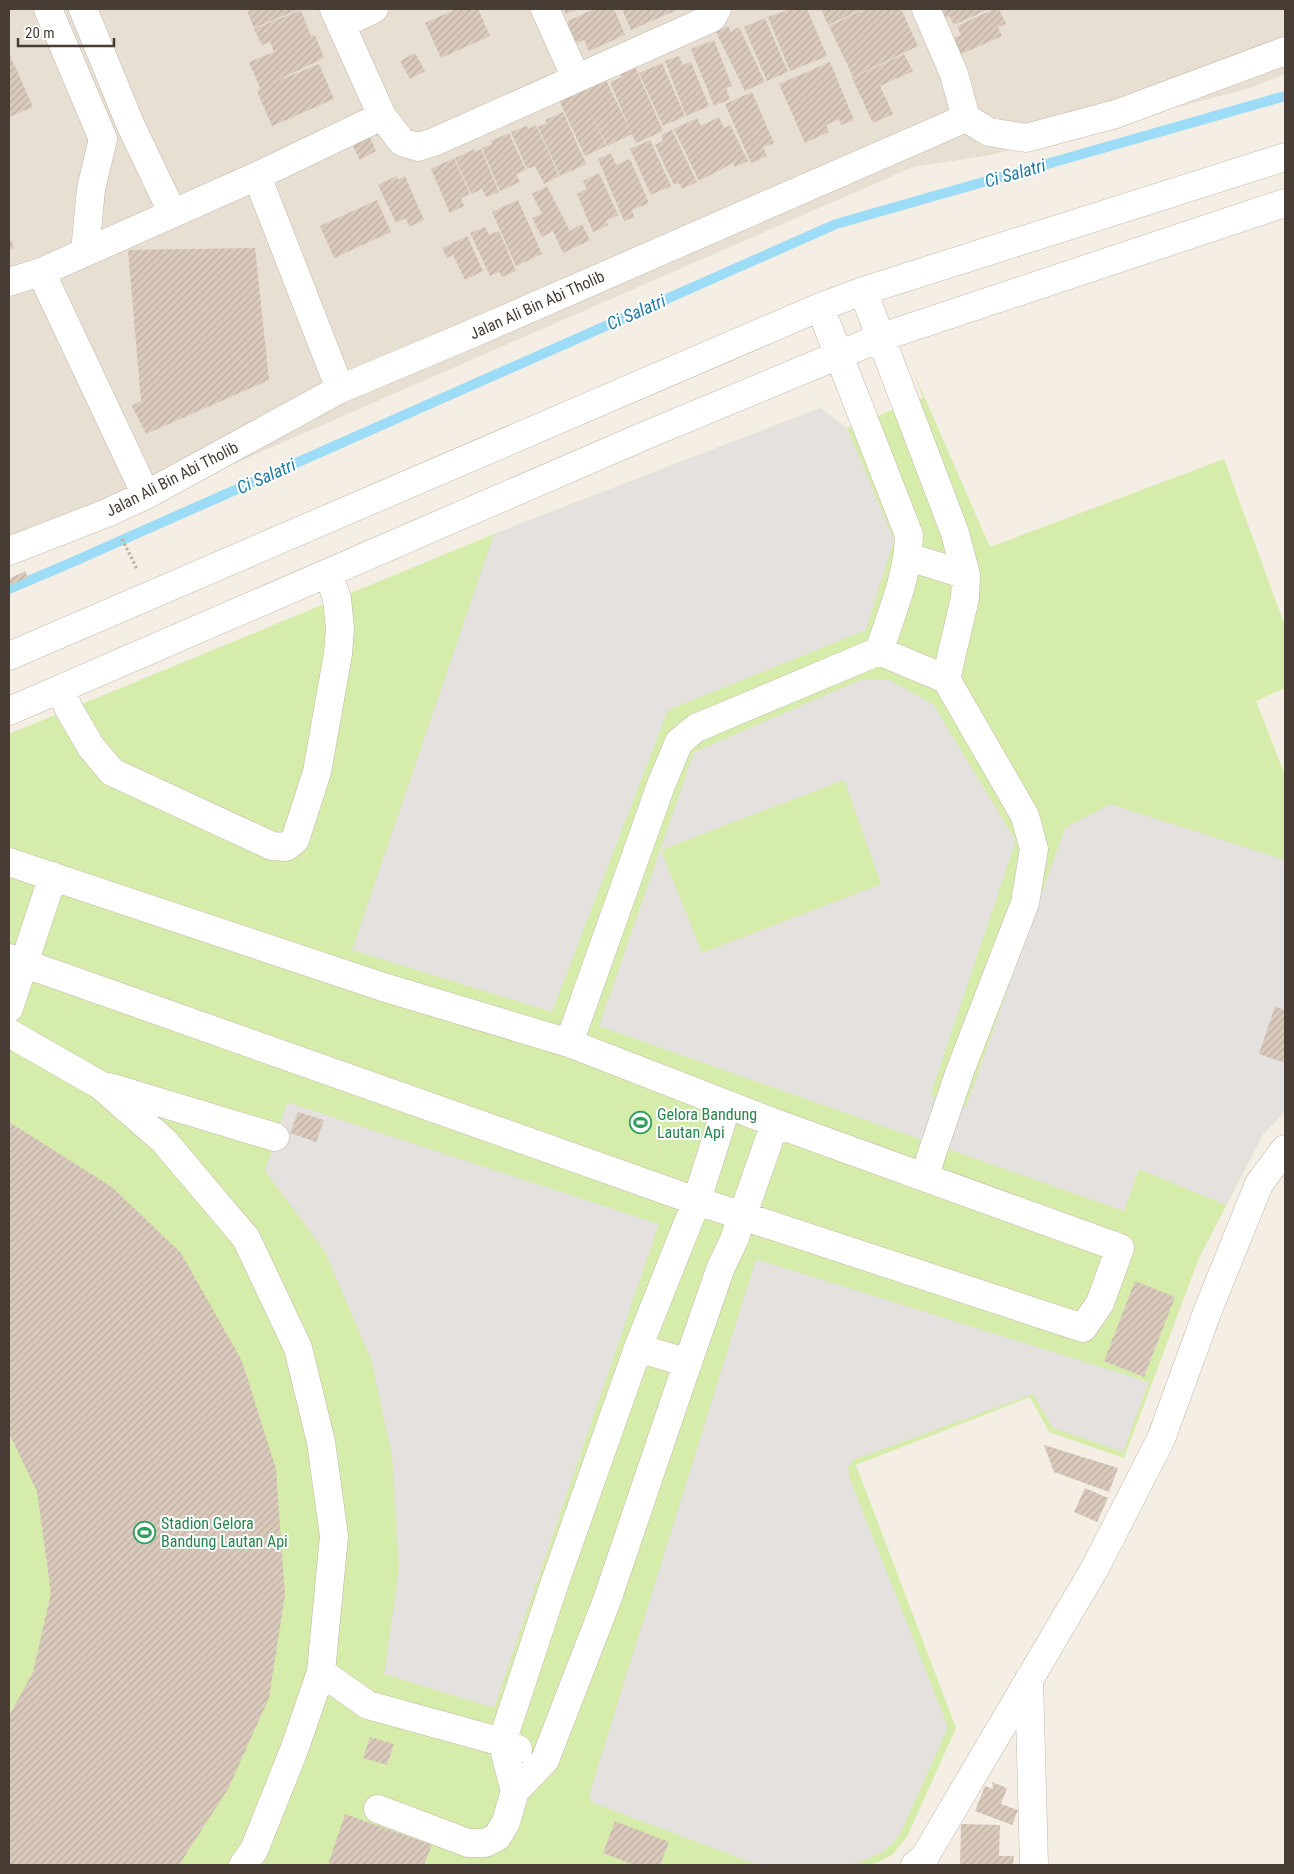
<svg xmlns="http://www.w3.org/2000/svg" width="1294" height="1874" font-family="'Roboto Condensed',sans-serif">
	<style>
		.residential { fill: #e8dfd3 }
		.grass { fill: #d6ecaa }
		.parking { fill: #e4e1de; fill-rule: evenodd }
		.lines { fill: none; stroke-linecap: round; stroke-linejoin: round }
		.stream { stroke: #9cdcf6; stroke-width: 10 }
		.building { fill: url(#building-hatch) }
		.minor-casing { stroke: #c3b7aa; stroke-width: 29 }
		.path { stroke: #c3ae97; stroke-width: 3; stroke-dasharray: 2.5 2.5; stroke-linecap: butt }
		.minor { stroke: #fff; stroke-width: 28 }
		.labels { text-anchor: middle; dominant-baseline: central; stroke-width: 4; stroke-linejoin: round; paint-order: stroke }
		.street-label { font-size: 16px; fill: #473d34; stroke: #fff }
		.leisure-label { font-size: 16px; fill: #27864d; stroke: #fff; text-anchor: start }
		.water-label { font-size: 18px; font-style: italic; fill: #227ca2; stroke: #fff }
	</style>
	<defs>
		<pattern id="building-hatch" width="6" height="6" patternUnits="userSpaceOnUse" patternTransform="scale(1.25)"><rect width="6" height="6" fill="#dacabc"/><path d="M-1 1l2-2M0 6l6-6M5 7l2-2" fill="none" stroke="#bcaea2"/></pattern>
	</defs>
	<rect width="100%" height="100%" fill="#f4eee5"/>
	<!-- residential -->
	<path class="residential" d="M9,9H1285V74L1251,88L991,155L913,167L9,562Z"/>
	<!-- grass -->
	<path class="grass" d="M914,373L990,547L1224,459L1285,626V688L1256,701L1285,775V1112L1263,1134L1199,1258L1124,1458L1049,1432L1030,1397L856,1465L956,1728L907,1837L892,1855L872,1865H9V734L494,534L820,408L847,428L923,398Z"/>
	<!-- parking -->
	<path class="parking" d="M820,408L847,428L894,540L866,630L668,710L552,1012L352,950L494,534Z
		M860,680H890L933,704L1016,841L930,1096L966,1107L1065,828L1110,804L1285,860V1112L1263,1134L1226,1205L1139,1169L1124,1211L599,1026L694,752ZM844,780L881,884L702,953L661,850Z
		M287,1102L659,1224L494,1708L384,1674L399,1569L392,1456L371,1359L325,1252L265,1171Z
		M756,1259L1149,1382L1123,1452L1053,1428L1033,1394L853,1460L848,1468L850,1479L948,1727L903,1828L895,1841L881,1853L858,1863L842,1865H758L591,1802L589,1795Z"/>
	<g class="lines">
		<!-- stream -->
		<path class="stream" d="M9,589L68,564L836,224L1285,96"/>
	</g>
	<!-- building -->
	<path class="building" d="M254,9H300L254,28L247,11Z
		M456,9H478L490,36L441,58L425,23Z
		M563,9H579L566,14Z
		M594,9H614L625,35L589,51L584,40L568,46L560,29L569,24L568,21Z
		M622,9H679L631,30Z
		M791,9H807L827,56L790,71L768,17Z
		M821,9H863L828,25Z
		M865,9H901L918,46L853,77L829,26Z
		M941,9H989L954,25L949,16L945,18Z
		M994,9H999L1006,24L998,27L1002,36L959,55L952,38L961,35L957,26Z
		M301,10L311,36L315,35L324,58L272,83L319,64L334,99L272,126L257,91L260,88L249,62L274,52L270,42L262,45L254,29Z
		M765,18L788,72L767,81L744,27Z
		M728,26L731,32L739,27L765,82L745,91L716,32Z
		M714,40L732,86L726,88L730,99L714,106L691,49Z
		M9,53L33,107L9,117Z
		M415,53L425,71L410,79L400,61Z
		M904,54L913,71L880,86L893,114L873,123L852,78Z
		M679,56L683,65L691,62L709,106L686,116L665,61Z
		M830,62L854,120L841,125L839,119L826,125L829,132L805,143L779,84Z
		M662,63L685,116L663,126L639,73Z
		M634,64L663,131L636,143L632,134L607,146L589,108L606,146L585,156L559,100L605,78L631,132L610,82L622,77L619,70Z
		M752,92L774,143L763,147L767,156L751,163L725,104Z
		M563,112L586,164L560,176L538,127L547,123L545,120Z
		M719,117L724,128L730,125L748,161L735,167L733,163L699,181L674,129L697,118L701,126Z
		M536,125L559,176L544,184L535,166L527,169L511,132L527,126L529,129Z
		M672,130L697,182L682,189L679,183L674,185L655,145L663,141L661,135Z
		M367,131L376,151L360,160L350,140Z
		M509,133L526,170L516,174L520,182L500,191L482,148L492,144L491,141Z
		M650,140L671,186L651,195L630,149Z
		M474,149L475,152L481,149L499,192L486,197L482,189L471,194L455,158Z
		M611,153L616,165L630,159L649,203L632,210L634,217L624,221L598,159Z
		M454,158L470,194L461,198L464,206L450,213L431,169Z
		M599,173L618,215L606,221L608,225L593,232L577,194L587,189L583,181Z
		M397,176L398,180L405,176L424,220L409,227L406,218L396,223L378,185Z
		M547,186L570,231L582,224L590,240L563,253L553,231L542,237L532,218L542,214L532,194Z
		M377,200L391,232L334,258L320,226Z
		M518,200L542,254L516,266L492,212Z
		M485,227L489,235L499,231L516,271L502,277L499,272L490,276L470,233Z
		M9,235L14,248L9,250Z
		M467,236L483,271L465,280L453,255L447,258L442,248Z
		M255,248L269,380L146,434L132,406L141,401L128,250Z
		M25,571L28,577L9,586V579Z
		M1275,1006L1285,1010V1063L1259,1054Z
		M298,1112L324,1120L316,1142L290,1133Z
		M9,1122L112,1187L181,1253L242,1361L276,1469L285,1595L269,1698L228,1789L179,1865H9V1716L33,1672L51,1593L37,1492L9,1433Z
		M1135,1281L1175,1297L1144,1377L1104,1361Z
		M1044,1445L1118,1468L1109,1492L1054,1472Z
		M1085,1488L1108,1498L1097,1522L1074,1512Z
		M370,1737L394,1744L387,1765L363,1758Z
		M992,1782L1007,1788L1001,1804L1018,1810L1012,1825L975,1811L985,1786L993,1789Z
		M345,1814L432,1845L424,1865H328Z
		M615,1821L669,1842L660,1865H634L603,1853Z
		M961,1824L1000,1825L999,1856H1014L1013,1865H960Z"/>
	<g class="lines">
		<defs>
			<path id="minor" d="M48,9L103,139L91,189L85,252
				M83,9L131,126L172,212
				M334,9L382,116L402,142L418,147L434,142L712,18L717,9
				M545,9L576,78
				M341,25L374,9
				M966,118L989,132L1026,138L1116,114L1285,51
				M257,176L340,389
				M41,272L146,495
				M9,282L41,272L257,176L382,116
				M863,291L955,533L966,575L965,598L946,679
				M820,307L909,535C908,576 892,612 879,651
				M9,551L107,513L146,495L340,389L471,334L966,118L954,74L926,9
				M909,557L966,575
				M9,656L820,307L863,291L1285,157
				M60,689L69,709L91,747L112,772L272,846L286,847L295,840L317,772L338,654L340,629L337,599L328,573
				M9,711L644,436L882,337L1285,203
				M9,862L383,987L569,1043L775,1123L1120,1248L1100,1303L1083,1328L685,1197L9,958
				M9,1008L53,876
				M9,1033L100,1085L164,1141L246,1238L298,1348L321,1442L334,1536L321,1672L294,1750L254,1850L243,1865
				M569,1043L661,785L679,742L696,728L879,651L946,679L1025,816L1034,849L1025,903L960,1071L924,1177
				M109,1087L275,1137
				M638,1348L688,1363
				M321,1672L368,1705L502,1742L518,1749
				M1029,1679L1034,1865
				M515,1791L502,1742L555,1582L638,1348L697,1200L727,1105
				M378,1809L468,1843H485L497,1837L506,1822L515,1791L545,1760L607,1600L677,1394L721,1267L734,1240L775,1123
				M915,1865L924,1858L1095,1568L1161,1439L1208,1310L1259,1184L1285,1149"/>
		</defs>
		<!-- minor casing -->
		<use href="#minor" class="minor-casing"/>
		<!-- path -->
		<path class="path" d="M122,539L137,569"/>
		<!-- minor -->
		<use href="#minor" class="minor"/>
	</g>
	<!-- icons -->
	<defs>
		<symbol id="stadium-ring" viewBox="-11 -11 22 22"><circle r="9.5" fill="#fff" stroke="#2e9e5b" stroke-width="1.5"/><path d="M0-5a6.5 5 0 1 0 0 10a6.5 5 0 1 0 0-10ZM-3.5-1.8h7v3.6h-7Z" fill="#2e9e5b"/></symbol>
	</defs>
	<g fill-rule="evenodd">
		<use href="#stadium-ring" x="628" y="1110" width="25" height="25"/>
		<use href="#stadium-ring" x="132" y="1520" width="25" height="25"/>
	</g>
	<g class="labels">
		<!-- street labels -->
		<g class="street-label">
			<text transform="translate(537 305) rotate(-24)">Jalan Ali Bin Abi Tholib</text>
			<text transform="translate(172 479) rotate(-27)">Jalan Ali Bin Abi Tholib</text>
		</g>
		<!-- leisure labels -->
		<g class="leisure-label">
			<text x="657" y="1114">Gelora Bandung<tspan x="657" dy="18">Lautan Api</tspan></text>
			<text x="161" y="1523">Stadion Gelora<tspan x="161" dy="18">Bandung Lautan Api</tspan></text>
		</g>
		<!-- water labels -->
		<g class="water-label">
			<text transform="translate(1015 173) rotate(-16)">Ci Salatri</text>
			<text transform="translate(636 312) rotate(-24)">Ci Salatri</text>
			<text transform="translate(266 476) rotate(-24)">Ci Salatri</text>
		</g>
	</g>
	<!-- border -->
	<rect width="1294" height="1874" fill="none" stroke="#473d34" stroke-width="20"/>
	<!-- scale -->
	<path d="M18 38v8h96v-8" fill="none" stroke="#473d34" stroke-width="2.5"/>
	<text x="25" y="38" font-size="15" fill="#473d34" stroke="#ffffff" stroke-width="4" paint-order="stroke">20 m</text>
</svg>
